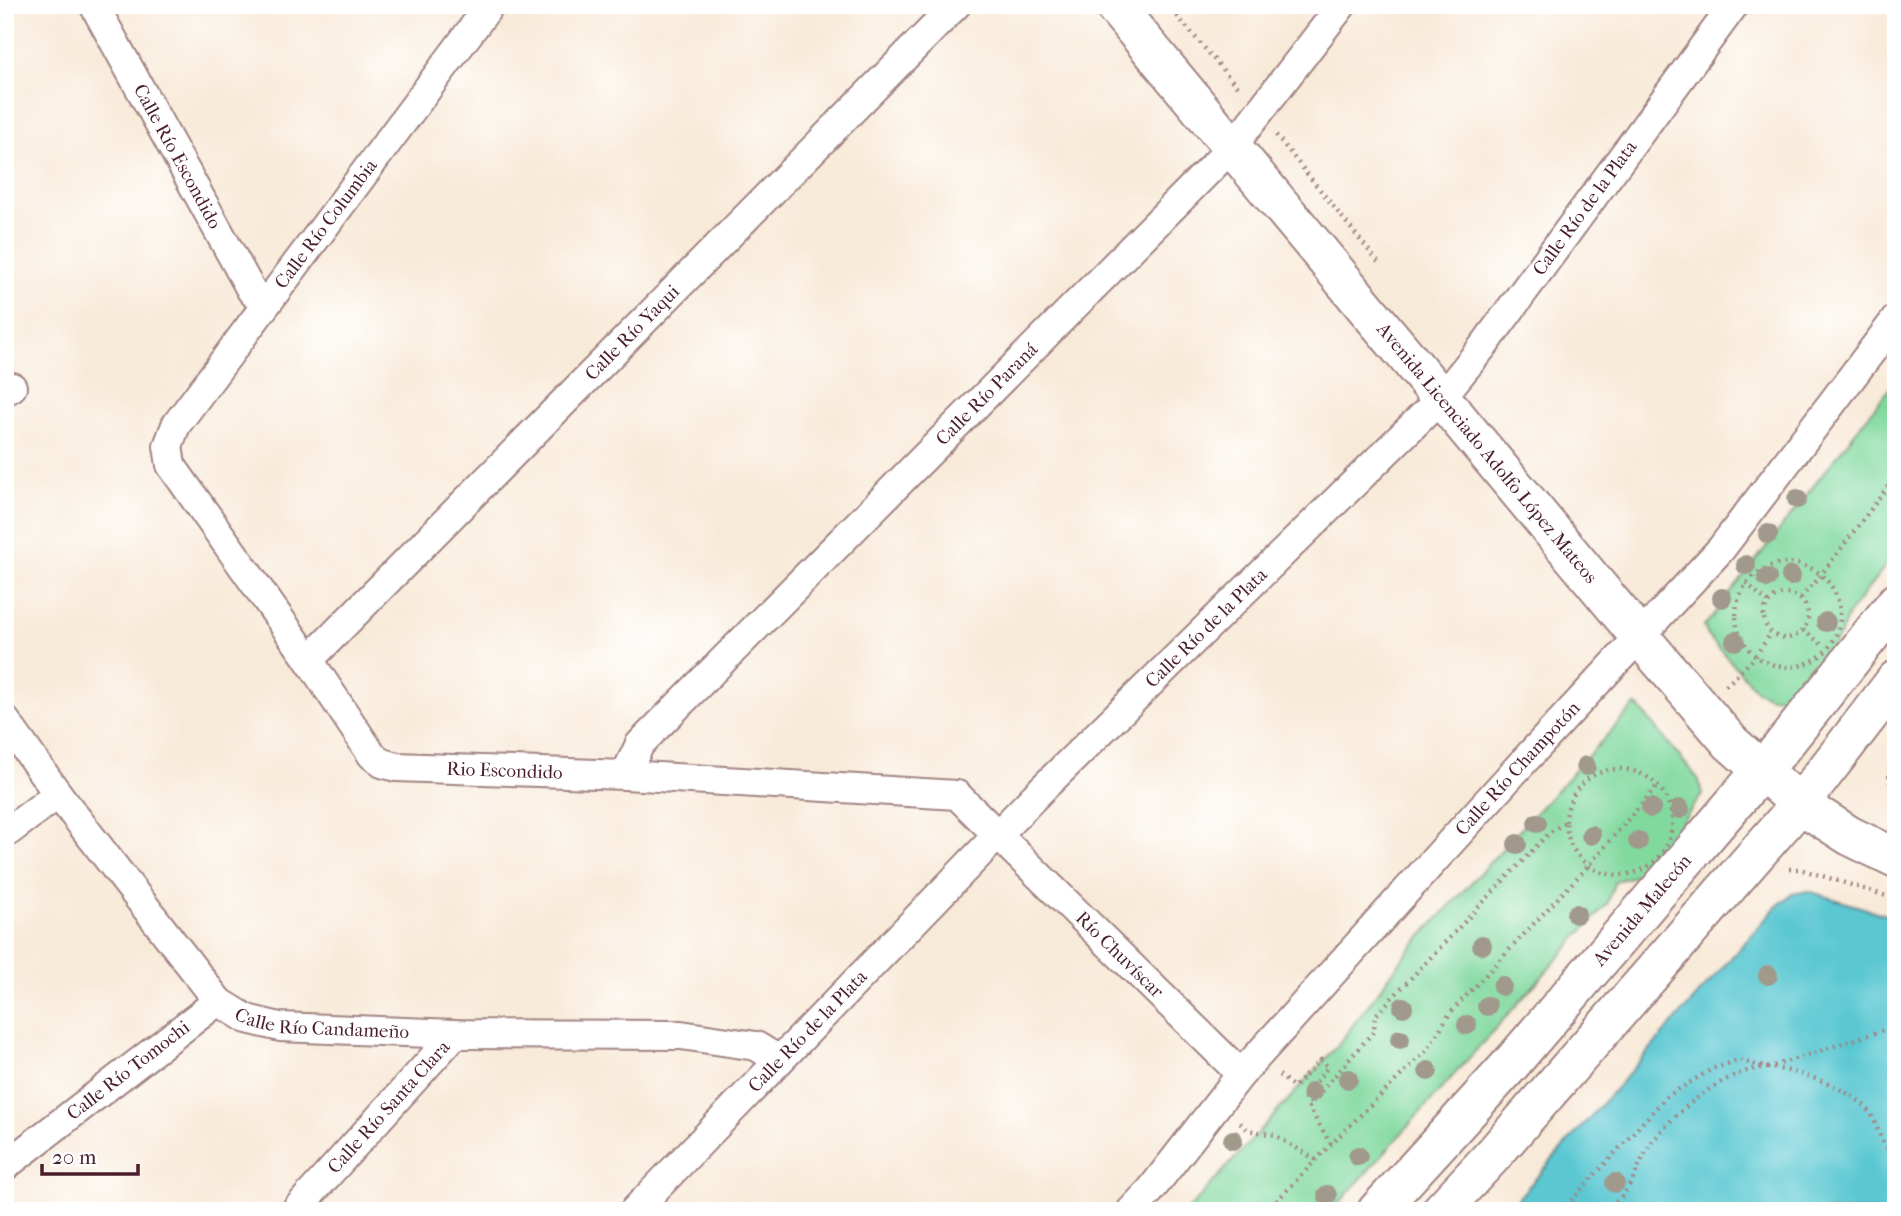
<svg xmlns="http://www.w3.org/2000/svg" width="1901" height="1216" font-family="'IM FELL French Canon',serif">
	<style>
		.green { fill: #81d99e; stroke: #667c64; stroke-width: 2 }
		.water { fill: #5ac7d1; stroke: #52737e; stroke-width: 2 }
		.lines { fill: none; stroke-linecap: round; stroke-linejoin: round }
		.street-casing { stroke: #a18482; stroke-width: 32 }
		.primary-casing { stroke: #a18482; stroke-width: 42 }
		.path { stroke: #a18482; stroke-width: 4.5; stroke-dasharray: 2 5; stroke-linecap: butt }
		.street { stroke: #fff; stroke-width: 28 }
		.primary { stroke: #fff; stroke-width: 38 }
		.tree { fill: #a1998c }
		.labels { text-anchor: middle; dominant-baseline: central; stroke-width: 5; stroke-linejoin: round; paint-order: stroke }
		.street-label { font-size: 19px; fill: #4a1f2b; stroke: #fff }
	</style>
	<rect width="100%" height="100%" fill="#fff"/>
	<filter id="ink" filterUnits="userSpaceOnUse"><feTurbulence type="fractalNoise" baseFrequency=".0143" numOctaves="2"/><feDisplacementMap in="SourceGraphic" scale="14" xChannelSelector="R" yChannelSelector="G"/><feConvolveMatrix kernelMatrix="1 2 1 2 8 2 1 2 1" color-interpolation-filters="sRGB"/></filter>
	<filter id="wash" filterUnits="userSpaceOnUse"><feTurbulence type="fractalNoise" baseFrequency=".00686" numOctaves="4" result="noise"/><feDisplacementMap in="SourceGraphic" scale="28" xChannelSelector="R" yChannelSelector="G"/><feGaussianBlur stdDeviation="1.57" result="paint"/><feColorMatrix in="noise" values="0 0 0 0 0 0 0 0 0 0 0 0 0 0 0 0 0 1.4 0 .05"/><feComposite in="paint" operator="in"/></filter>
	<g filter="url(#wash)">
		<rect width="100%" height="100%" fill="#f8ead8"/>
		<!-- green -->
		<path class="green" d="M1896,380V552L1848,615L1840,635L1829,650L1811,672L1794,687L1780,696L1770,697L1757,691L1708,636L1704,627Z
			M1636,704L1699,780L1702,795L1683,820L1669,850L1656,864L1640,875L1615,881L1607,904L1332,1211H1187L1338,1045L1410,949Z"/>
		<!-- water -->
		<path class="water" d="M1808,891L1896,918V1211H1507L1776,907L1792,894Z"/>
	</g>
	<g filter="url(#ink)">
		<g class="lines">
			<defs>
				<g id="street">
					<path id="s1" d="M94,5L251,290L265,305"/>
					<path id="s2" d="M490,5L176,425L168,446L171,465L309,660L372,755L382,763L396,767L625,775L957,795L1241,1074"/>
					<path d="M5,391L12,387"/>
					<path id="s3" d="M309,660L956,5"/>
					<path id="s4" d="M5,720L58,794L218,1001L247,1019L280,1027L455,1034L681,1035L756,1046L779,1060"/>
					<path id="s5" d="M625,775L640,744L1232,147L1342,5"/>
					<path d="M5,834L58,794"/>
					<path id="s6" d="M5,1166L218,1001"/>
					<path id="s7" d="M295,1211L455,1034"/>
					<path id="s8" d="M634,1211L1040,791L1441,398L1485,344L1734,5"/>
					<path id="s9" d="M1131,1211L1150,1191L1241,1074L1513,773L1721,549L1896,319"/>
				</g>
				<g id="primary">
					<path id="s10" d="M1114,5L1640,637L1731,743L1800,804L1850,836L1896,858"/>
					<path id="s11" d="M1377,1211L1510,1065L1781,748L1896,603"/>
					<path d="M1441,1211L1493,1155L1800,804L1896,680"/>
				</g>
			</defs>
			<!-- street casing -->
			<use href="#street" class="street-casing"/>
			<!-- primary casing -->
			<use href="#primary" class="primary-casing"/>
			<!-- path -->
			<path class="path" d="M1168,5L1240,90
				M1276,135L1378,262
				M1736 615a52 52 0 1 1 104 0a52 52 0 1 1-104 0Z
				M1746,583L1768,602
				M1764 616a22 22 0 1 1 44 0a22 22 0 1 1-44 0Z
				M1801,598L1821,575L1896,476
				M1803,630L1821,644
				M1726,686L1755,657L1771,633
				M1896,748C1887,766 1887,782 1896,800
				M1566 822a53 53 0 1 1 106 0a53 53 0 1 1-106 0Z
				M1789,869H1800L1896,899
				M1279,1075L1294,1087L1321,1060L1328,1067L1306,1094L1305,1098L1311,1103
				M1240,1123L1248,1130L1275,1135L1316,1160
				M1331,1144L1309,1108L1311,1103L1374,1031L1375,1016L1549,833L1565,822
				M1612,1204L1625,1211
				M1267,1211L1331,1144L1428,1049L1450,1013L1588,866L1658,785
				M1562,1211L1666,1097L1712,1069L1739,1060L1767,1068L1896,1026
				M1605,1211C1612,1205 1620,1199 1625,1192C1636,1177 1641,1156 1653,1141C1676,1111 1728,1067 1768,1068C1790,1068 1835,1084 1853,1097C1858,1100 1866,1106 1869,1111C1880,1126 1878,1145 1896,1156"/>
			<!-- street -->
			<use href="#street" class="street"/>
			<!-- primary -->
			<use href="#primary" class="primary"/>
		</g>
		<!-- trees -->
		<g class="tree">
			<circle cx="1797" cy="499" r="10"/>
			<circle cx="1768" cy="534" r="10"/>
			<circle cx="1746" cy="565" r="10"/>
			<circle cx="1791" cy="576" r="10"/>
			<circle cx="1767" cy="578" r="10"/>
			<circle cx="1722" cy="598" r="10"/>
			<circle cx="1826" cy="622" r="10"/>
			<circle cx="1735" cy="641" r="10"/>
			<circle cx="1586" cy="766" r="10"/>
			<circle cx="1651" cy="808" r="10"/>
			<circle cx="1680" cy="809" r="10"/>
			<circle cx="1537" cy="823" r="10"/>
			<circle cx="1591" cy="835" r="10"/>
			<circle cx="1638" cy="841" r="10"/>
			<circle cx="1517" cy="844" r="10"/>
			<circle cx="1576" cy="914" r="10"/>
			<circle cx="1482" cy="945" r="10"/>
			<circle cx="1768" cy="975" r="10"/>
			<circle cx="1502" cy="986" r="10"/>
			<circle cx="1487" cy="1006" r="10"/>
			<circle cx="1403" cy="1007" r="10"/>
			<circle cx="1467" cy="1025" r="10"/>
			<circle cx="1400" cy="1039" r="10"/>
			<circle cx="1428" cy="1071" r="10"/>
			<circle cx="1348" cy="1079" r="10"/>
			<circle cx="1312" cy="1092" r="10"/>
			<circle cx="1233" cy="1140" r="10"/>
			<circle cx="1358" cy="1156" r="10"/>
			<circle cx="1615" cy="1183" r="10"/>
			<circle cx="1327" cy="1195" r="10"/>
		</g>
	</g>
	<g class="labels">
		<!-- street labels -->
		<g class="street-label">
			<text stroke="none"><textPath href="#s1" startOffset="173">Calle Río Escondido</textPath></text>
			<text stroke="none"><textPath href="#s8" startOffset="1384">Calle Río de la Plata</textPath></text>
			<text transform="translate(326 224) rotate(-53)">Calle Río Columbia</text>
			<text stroke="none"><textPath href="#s3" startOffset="460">Calle Río Yaqui</textPath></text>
			<text stroke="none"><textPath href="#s5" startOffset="527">Calle Río Paraná</textPath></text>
			<text stroke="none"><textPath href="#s10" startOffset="583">Avenida Licenciado Adolfo López Mateos</textPath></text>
			<text stroke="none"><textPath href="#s8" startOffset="817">Calle Río de la Plata</textPath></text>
			<text stroke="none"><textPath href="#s9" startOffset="588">Calle Río Champotón</textPath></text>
			<text stroke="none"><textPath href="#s2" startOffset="1055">Rio Escondido</textPath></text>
			<text stroke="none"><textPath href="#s11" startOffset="401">Avenida Malecón</textPath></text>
			<text stroke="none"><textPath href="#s2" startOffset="1736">Río Chuvíscar</textPath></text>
			<text stroke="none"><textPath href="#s4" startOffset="462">Calle Río Candameño</textPath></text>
			<text stroke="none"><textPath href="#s8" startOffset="250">Calle Río de la Plata</textPath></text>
			<text stroke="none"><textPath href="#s6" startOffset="156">Calle Río Tomochi</textPath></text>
			<text stroke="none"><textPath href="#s7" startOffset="140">Calle Río Santa Clara</textPath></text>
		</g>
	</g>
	<!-- margin -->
	<rect width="1901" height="1216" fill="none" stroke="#fff" stroke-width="28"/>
	<!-- scale -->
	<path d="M42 1164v10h96v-10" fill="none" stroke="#4a1f2b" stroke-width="3.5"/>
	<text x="52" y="1164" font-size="21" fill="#4a1f2b" stroke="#ffffff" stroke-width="5" paint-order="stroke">20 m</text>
</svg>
